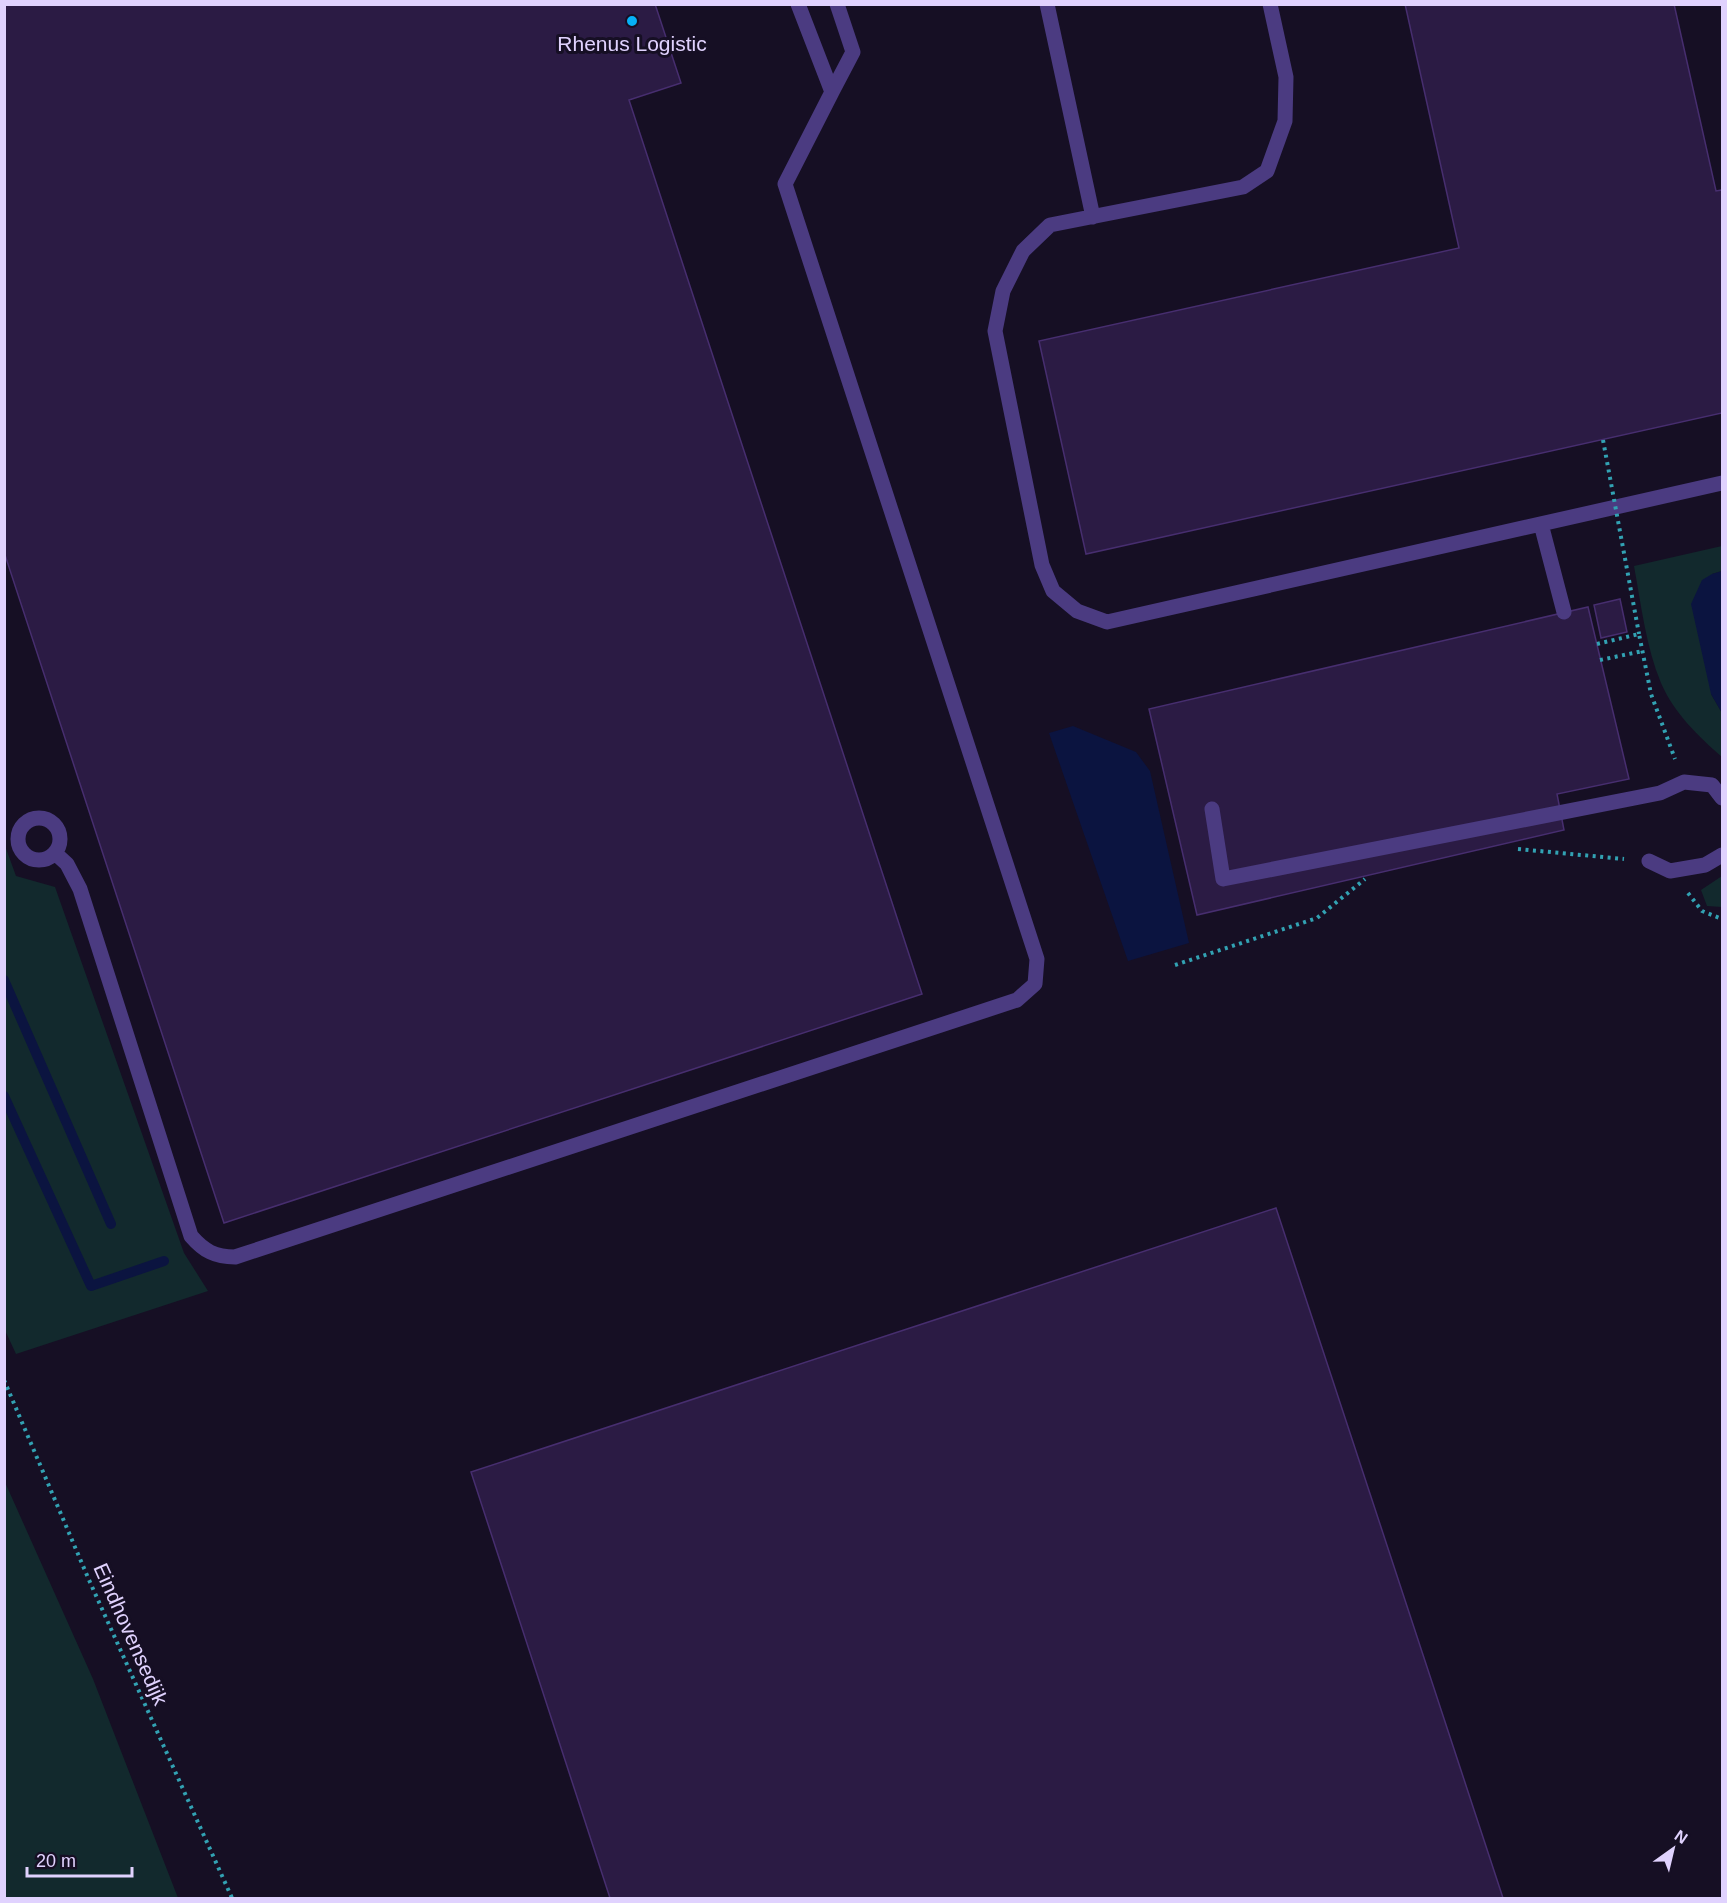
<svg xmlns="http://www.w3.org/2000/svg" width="1727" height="1903" font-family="Helvetica,sans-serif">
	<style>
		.green { fill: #12292d }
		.water { fill: #0b1440 }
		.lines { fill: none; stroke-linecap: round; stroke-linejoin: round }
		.stream { stroke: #0b1440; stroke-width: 10 }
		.building { fill: #2b1b44; stroke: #472e6f; stroke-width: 1.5 }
		.path { stroke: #32a2b3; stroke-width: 4; stroke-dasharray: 3 4.5; stroke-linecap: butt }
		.minor { stroke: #4b3b81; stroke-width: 15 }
		.path-bridge { stroke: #32a2b3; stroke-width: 4; stroke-dasharray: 3 4.5; stroke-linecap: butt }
		.poi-dot { fill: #06b0f6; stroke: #160f24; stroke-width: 2 }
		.labels { text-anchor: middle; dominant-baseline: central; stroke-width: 6; stroke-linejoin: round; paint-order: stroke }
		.poi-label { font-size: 21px; fill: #e0d2fe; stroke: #160f24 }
		.street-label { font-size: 21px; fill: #e0d2fe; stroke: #160f24 }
	</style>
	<rect width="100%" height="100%" fill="#160f24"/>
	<!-- green -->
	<path class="green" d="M1722,546V571L1712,574L1711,694L1722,713V757C1698,736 1674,713 1661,683C1646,647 1641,604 1634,566Z
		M4,843L16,876L55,887L184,1253L208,1291L16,1354L4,1328Z
		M1722,876V907L1707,906L1701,890Z
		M4,1480L93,1679L178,1898H5Z"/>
	<!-- water -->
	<path class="water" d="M1722,571V713L1711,694L1691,604L1702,580L1712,574Z
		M1073,726L1136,752L1150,771L1189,943L1128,961L1049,733Z"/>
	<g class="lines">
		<!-- stream -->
		<path class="stream" d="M4,980L111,1224
			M4,1096L91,1286L164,1261"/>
	</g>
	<!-- building -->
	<path class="building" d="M4,4H655L681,83L629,100L922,994L224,1223L4,552Z
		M1405,4H1674L1716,191L1722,190V413L1086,554L1039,341L1459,248Z
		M1620,599L1627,632L1601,638L1594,605Z
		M1588,607L1629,779L1557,794L1564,830L1197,915L1149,709Z
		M1276,1208L1503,1898H610L471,1472Z"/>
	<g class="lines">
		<!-- path -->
		<path class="path" d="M1597,644L1639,634L1651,694L1675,759
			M1600,660L1643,651
			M1518,849L1624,859
			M1688,893L1702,911L1722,919
			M1175,965L1317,918L1365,879
			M4,1380L89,1580L232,1898"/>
		<!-- minor -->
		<path class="minor" d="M798,4L832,92L853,52L837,4
			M1047,4L1093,217
			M1270,4L1286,77L1285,121L1267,171L1243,187L1050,225L1023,251L1003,291L995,331L1042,565L1053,591L1077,611L1107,622L1722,483
			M1541,524L1564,612
			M1212,809L1223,879L1660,793L1684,782L1712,785L1722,798
			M18 839a21 21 0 1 1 42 0a21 21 0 1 1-42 0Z
			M55,853L67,864L80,889L191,1236C204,1251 215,1257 235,1257L1017,1000L1035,984L1037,959L785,184L832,92
			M1649,861L1670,871L1705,865L1722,855"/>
		<!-- path-bridge -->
		<path class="path-bridge" d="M1603,440L1639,634"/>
	</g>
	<!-- markers -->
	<circle class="poi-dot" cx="632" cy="21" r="6"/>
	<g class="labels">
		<!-- poi labels -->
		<g class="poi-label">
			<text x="632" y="43">Rhenus Logistic</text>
		</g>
		<!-- street labels -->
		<g class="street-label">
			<text transform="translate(131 1634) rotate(66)">Eindhovensedijk</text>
		</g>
	</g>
	<!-- border -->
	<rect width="1727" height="1903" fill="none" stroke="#e0d2fe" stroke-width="12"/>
	<!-- north arrow -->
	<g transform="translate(1673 1849) rotate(34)" stroke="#160f24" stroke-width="4.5" paint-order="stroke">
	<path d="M0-4.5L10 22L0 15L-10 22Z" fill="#e0d2fe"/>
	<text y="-9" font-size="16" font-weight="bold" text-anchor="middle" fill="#e0d2fe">N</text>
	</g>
	<!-- scale -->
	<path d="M27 1867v9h105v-9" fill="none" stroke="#e0d2fe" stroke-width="3"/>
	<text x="36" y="1867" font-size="18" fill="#e0d2fe" stroke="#160f24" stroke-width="4.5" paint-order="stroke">20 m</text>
</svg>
